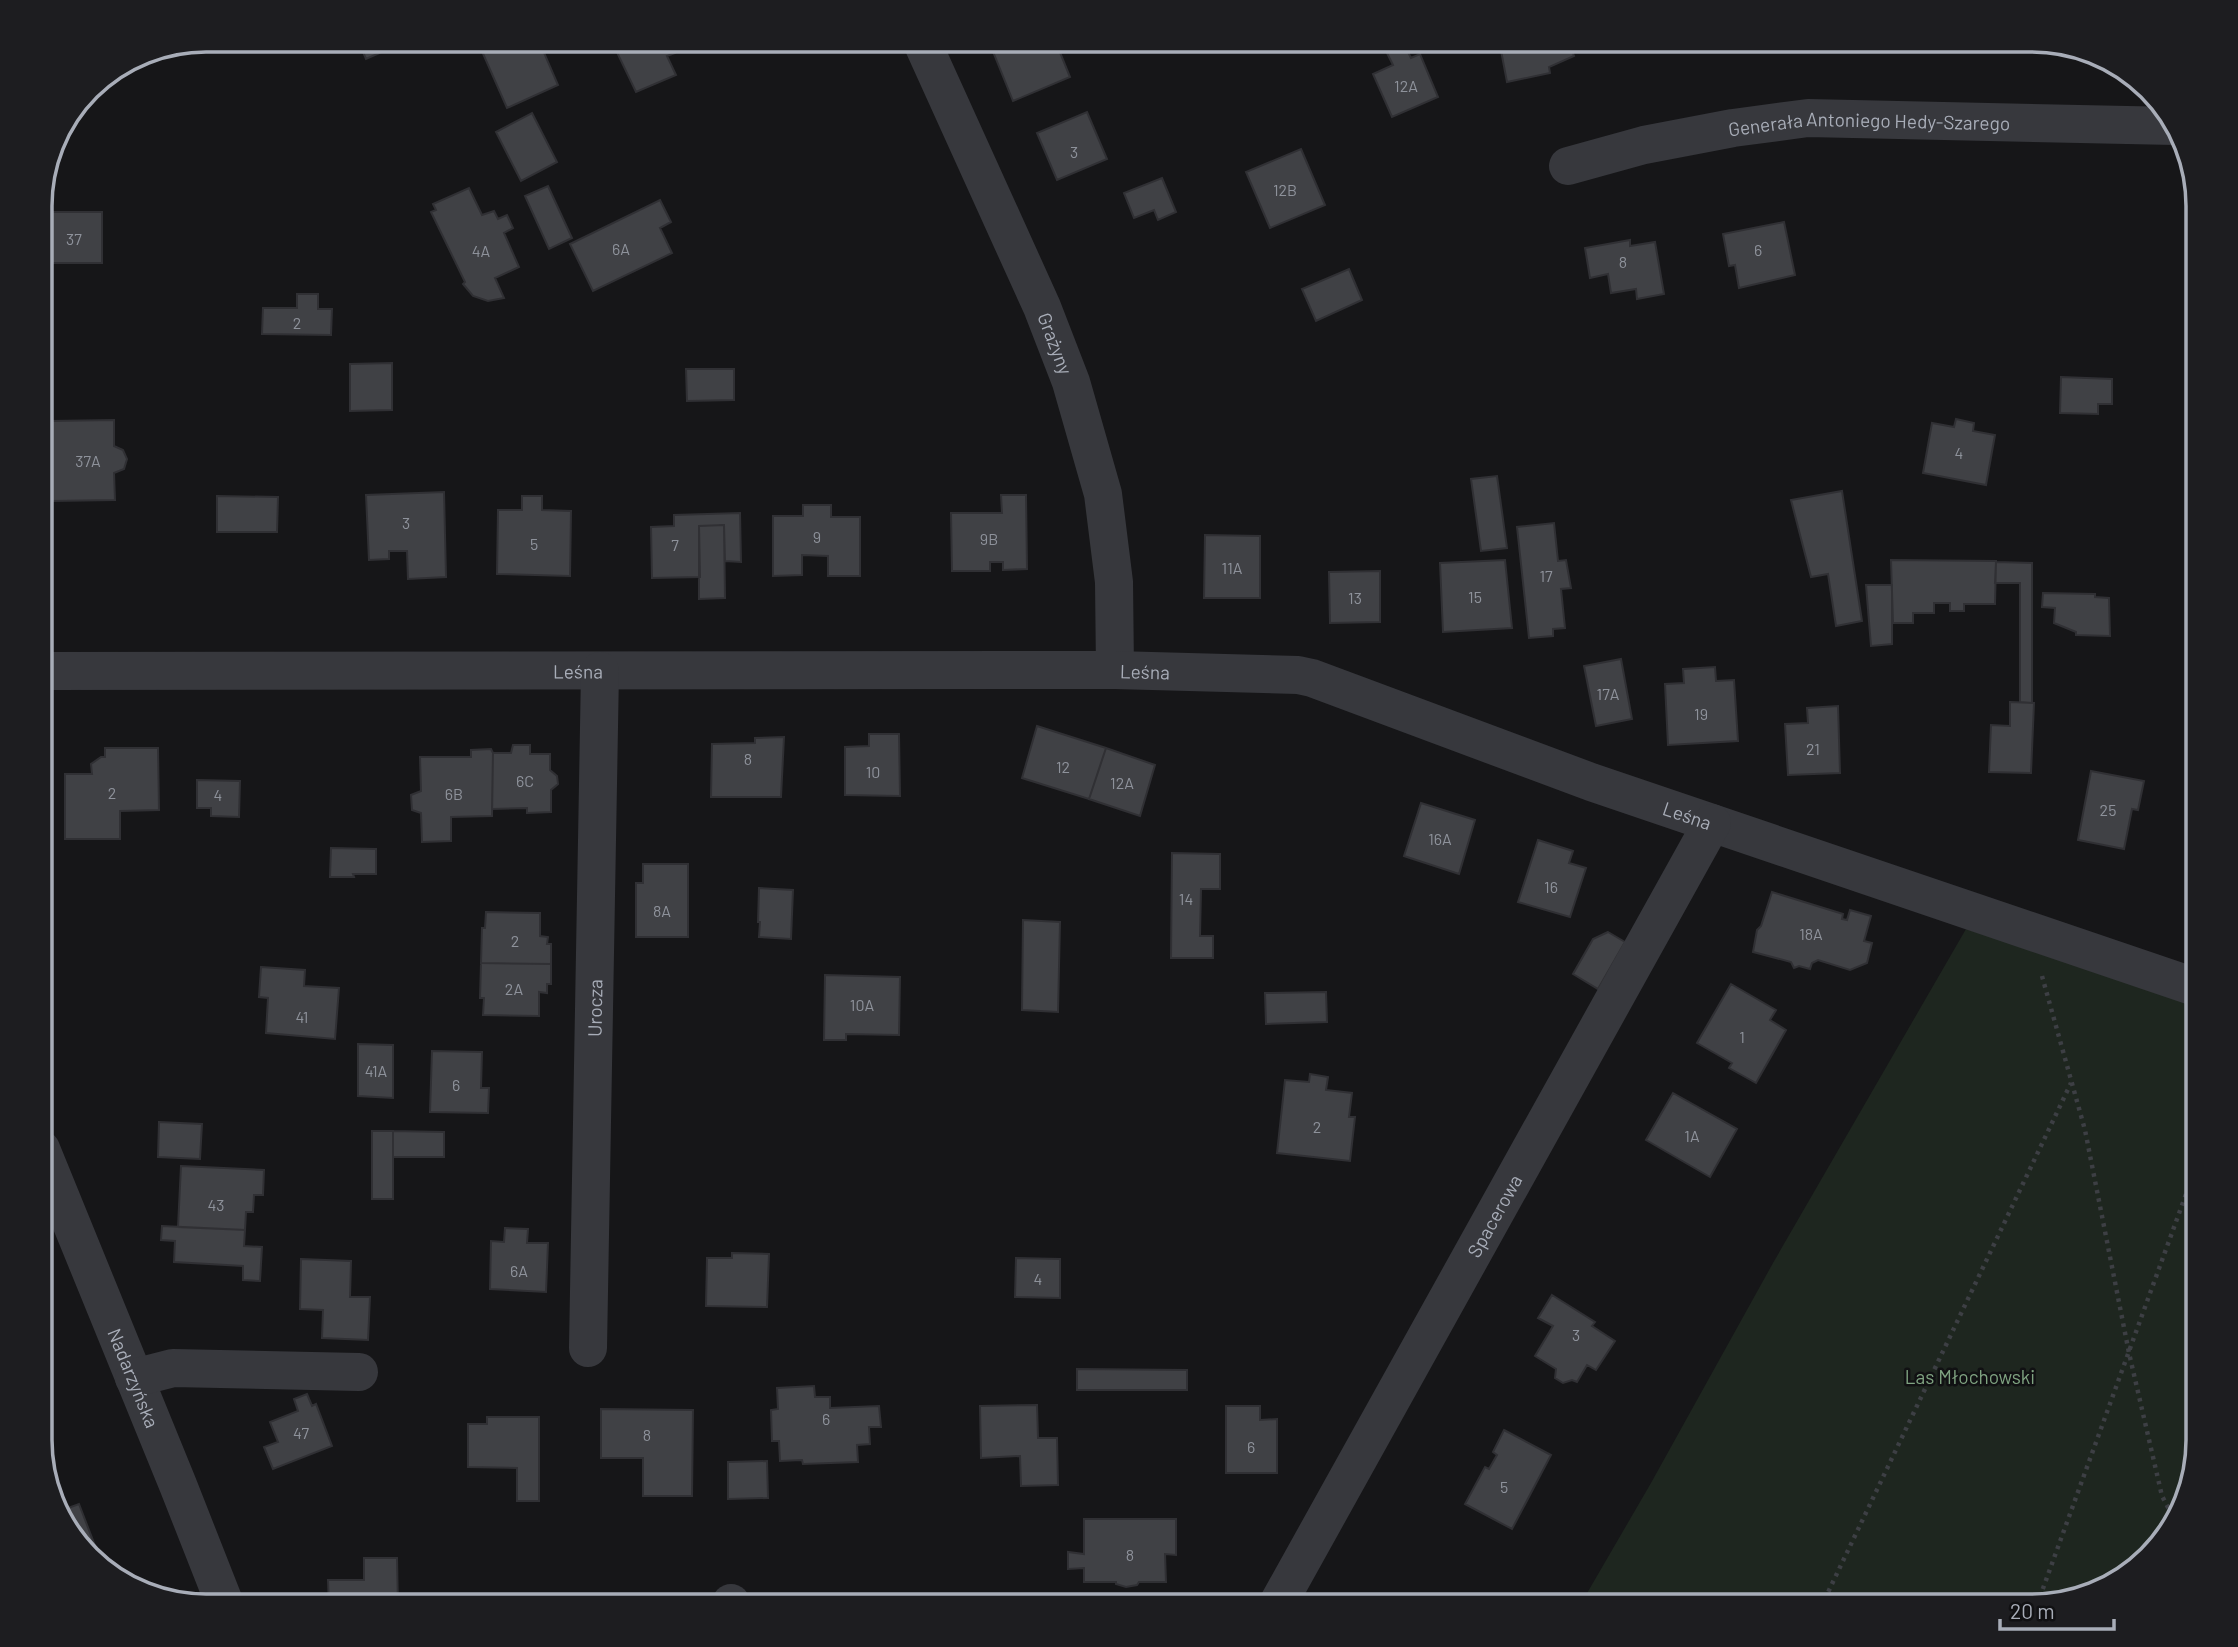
<svg xmlns="http://www.w3.org/2000/svg" width="2238" height="1647" font-family="Barlow,sans-serif">
	<style>
		.green { fill: #1e261f }
		.building { fill: #404145; stroke: #303034; stroke-width: 2 }
		.lines { fill: none; stroke-linecap: round; stroke-linejoin: round }
		.path { stroke: #3d3f44; stroke-width: 4.5; stroke-dasharray: 3.5 5; stroke-linecap: butt }
		.minor { stroke: #37383d; stroke-width: 38 }
		.labels { text-anchor: middle; dominant-baseline: central; stroke-width: 5; stroke-linejoin: round; paint-order: stroke }
		.number-label { font-size: 16px; fill: #8e929b }
		.street-label { font-size: 19px; fill: #a8adb8; stroke: #111113 }
		.park-label { font-size: 19px; fill: #7fa381; stroke: #111113 }
		.rim { fill: none; stroke: #a8adb8; stroke-width: 3.5 }
	</style>
	<rect width="100%" height="100%" fill="#161618"/>
	<!-- green -->
	<path class="green" d="M1966,929L2198,1003V1441L2164,1541L2105,1589L2031,1607H1579L1651,1483L1773,1263Z"/>
	<!-- building -->
	<path class="building" d="M358,40H409L366,59Z
		M477,40H527L529,46L539,41L558,85L507,108Z
		M620,40H650L653,48L669,41L675,53L667,56L676,75L636,92L613,44Z
		M1012,40H1055L1070,77L1013,101L992,49Z
		M1499,40H1568L1574,56L1549,67L1550,73L1507,82Z
		M1405,46L1411,58L1420,54L1438,97L1392,117L1373,74L1393,65L1387,53Z
		M1087,112L1107,159L1057,180L1037,133Z
		M532,113L557,162L521,181L496,132Z
		M1301,149L1325,205L1270,228L1246,172Z
		M1162,178L1176,212L1158,220L1154,210L1134,218L1124,193Z
		M548,186L572,238L549,249L525,196Z
		M469,188L482,215L494,211L498,219L507,215L513,228L504,233L519,267L495,278L504,298L488,301L473,296L463,284L465,282L431,212L436,210L433,204Z
		M660,200L671,222L660,228L672,253L593,291L570,244Z
		M46,212H102V263H46Z
		M1784,222L1795,275L1739,288L1735,265L1729,266L1723,234Z
		M1630,240V246L1655,242L1664,294L1637,299L1636,289L1611,293L1608,274L1590,278L1585,248Z
		M1349,269L1362,300L1316,321L1302,289Z
		M297,294H318V309H332L331,335L262,334L263,308H297Z
		M392,363V410L350,411V364Z
		M686,369H734V400L687,401Z
		M2061,377L2112,379V404H2098V414L2060,413Z
		M1956,419L1974,423L1973,431L1995,435L1986,485L1923,473L1932,423L1954,427Z
		M114,420V446L123,450L127,459L124,469L114,473L115,500L51,501V467H49L50,421Z
		M1497,476L1507,548L1481,551L1471,479Z
		M1842,491L1862,621L1836,626L1828,574L1811,577L1791,500Z
		M444,492L446,577L408,579L407,551H389V559L369,560L366,495Z
		M1001,495H1026L1027,569L1003,570V562H990V571H952L951,513H1002Z
		M217,496L278,497L277,532H217Z
		M522,496H542V510L571,511L570,576L497,574L498,510H522Z
		M803,505H831V517H860V576H828V556L802,555V575L773,576V516H803Z
		M740,513L741,562L725,561L724,525L699,526L700,577L652,578L651,527L674,526V515Z
		M1554,523L1558,561L1566,560L1571,588L1561,589L1565,628L1553,629V636L1529,638L1517,527Z
		M724,525L725,598L699,599V526Z
		M1205,535L1260,536V598H1204Z
		M1505,560L1512,628L1443,632L1440,563Z
		M1891,560L1996,561L1995,604H1964V611H1950V603H1934V613H1913V623H1893Z
		M1996,562L2032,563V703L2020,702V583H1995Z
		M1380,571V622L1330,623L1329,572Z
		M1866,585H1892V644L1871,646Z
		M2043,593L2095,594V597L2109,598L2110,636L2076,635V632L2054,623L2055,608L2042,607Z
		M1621,659L1632,719L1596,726L1584,666Z
		M1715,667L1716,681L1734,680L1738,741L1668,745L1665,684L1684,683L1683,669Z
		M2010,702L2034,703L2031,773L1989,772L1991,725L2010,726Z
		M1838,706L1840,773L1788,775L1785,724L1808,723L1807,708Z
		M1037,726L1106,748L1089,799L1022,778Z
		M869,734H899L900,796L845,795V747L869,746Z
		M784,737L781,797H711L712,744L755,743V738Z
		M513,745H530V754H550V770L557,776L558,784L551,790V812L527,813V808L492,809L493,753H511Z
		M105,748H158L159,810L120,811V839H65V774H92L91,764L101,757H105Z
		M1106,748L1155,765L1140,816L1089,799Z
		M491,749L493,753L492,816L451,817V841L422,842L421,813L412,810L411,795L421,791L420,757H471V750Z
		M2091,771L2144,781L2138,810L2132,809L2124,849L2078,840Z
		M197,780L240,781L239,817L211,816V808H197Z
		M1421,803L1475,820L1459,874L1404,856Z
		M1538,840L1573,851L1569,863L1586,868L1570,917L1518,902Z
		M331,848L376,849V874H353L354,877H330Z
		M1172,853L1220,854V889H1201L1200,936H1213V958H1171Z
		M643,864H688V937H636V883H643Z
		M759,888L793,890L791,939L759,937L760,922H758Z
		M1772,892L1843,914L1842,919L1847,920L1850,910L1871,916L1864,941L1872,943L1867,963L1850,970L1818,960L1812,963L1810,969L1799,966L1794,968L1791,962L1753,952L1757,930L1761,926Z
		M486,912L540,913V936L548,937L547,944H551V964L481,963L482,928H485Z
		M1023,920L1060,922L1058,1012L1022,1010Z
		M1608,932L1625,942L1598,989L1573,974L1593,939Z
		M481,963L551,964V984H547V993L539,992V1016L483,1015L484,998H480Z
		M261,967L305,970L304,986L339,988L335,1039L266,1033L268,998L259,997Z
		M825,975L900,977L899,1035L846,1034V1040H824Z
		M1731,984L1776,1010L1770,1020L1786,1030L1756,1083L1729,1068L1732,1063L1697,1043Z
		M1326,992L1327,1022L1266,1024L1265,993Z
		M358,1044L393,1045V1098L358,1096Z
		M432,1051L482,1052L481,1088H489L488,1113L430,1112Z
		M1310,1074L1328,1077L1326,1090L1352,1093L1349,1117H1355L1350,1161L1277,1153L1285,1080L1309,1082Z
		M1673,1093L1737,1129L1710,1177L1646,1140Z
		M159,1122L202,1124L200,1159L158,1157Z
		M372,1131H393V1199H372Z
		M393,1131L444,1132V1157H393Z
		M181,1166L264,1170L263,1195H254L253,1212H246L245,1230L178,1227Z
		M162,1226L245,1230L244,1246L262,1247L260,1281L243,1280V1266L174,1262L175,1241L161,1240Z
		M505,1228L528,1229L527,1243H548L546,1292L490,1289L491,1241L504,1242Z
		M732,1253L769,1254L767,1307L706,1306L707,1258H732Z
		M1016,1258L1060,1259V1298L1015,1297Z
		M301,1259L351,1261L350,1297H370L368,1340L322,1338L323,1310L300,1309Z
		M1552,1295L1595,1322L1592,1326L1615,1341L1596,1370L1587,1365L1577,1382L1572,1380L1563,1383L1555,1378L1556,1369L1535,1356L1553,1326L1538,1318Z
		M1077,1369L1187,1370V1390H1077Z
		M814,1386L815,1397H830V1408L879,1406L881,1427H869L870,1444L857,1445L858,1462L803,1464L802,1460L780,1461L779,1441H772L771,1410L778,1409L777,1388Z
		M307,1394L312,1406L316,1404L332,1446L273,1469L264,1447L278,1442L270,1422L298,1411L294,1399Z
		M1037,1405L1038,1438H1057L1058,1485L1021,1486L1020,1456L981,1458L980,1406Z
		M1226,1406H1260V1420L1277,1419V1473H1226Z
		M601,1409L693,1410L692,1496H643V1458H601Z
		M487,1417H539V1501H517V1468L468,1467V1424H487Z
		M1504,1430L1551,1455L1512,1529L1465,1504L1485,1467L1489,1469L1497,1455L1493,1452Z
		M767,1461L768,1498L728,1499V1462Z
		M79,1504L97,1551L90,1554L57,1512Z
		M1084,1519H1176V1555L1165,1554L1166,1582H1139L1137,1585L1126,1587L1116,1584V1582H1084V1568L1068,1569V1552L1084,1554Z
		M364,1558H397L398,1607H329L328,1580H364Z
		M594,1600L680,1601V1607H594Z
		M785,1602L882,1603V1607H783Z"/>
	<g class="lines">
		<!-- path -->
		<path class="path" d="M2042,976L2085,1130L2129,1353L2162,1496L2172,1515
			M2037,1605L2198,1161
			M1821,1607L2071,1083"/>
		<!-- minor -->
		<g class="minor">
			<path id="s1" d="M921,40L1042,307L1071,382L1103,494L1114,582L1115,670"/>
			<path id="s2" d="M1568,166L1644,145L1733,128L1808,118L2175,126"/>
			<path id="s3" d="M41,671L1115,670L1298,675L1312,678L1591,782L2198,988"/>
			<path id="s4" d="M41,1149L178,1485L226,1607"/>
			<path id="s5" d="M588,1348L600,671"/>
			<path d="M134,1378L173,1368L359,1372"/>
			<path d="M731,1607V1603"/>
			<path id="s6" d="M1276,1607L1712,823"/>
		</g>
	</g>
	<g class="labels">
		<!-- number labels -->
		<g class="number-label">
			<text x="1406" y="85">12A</text>
			<text x="1074" y="151">3</text>
			<text x="1285" y="189">12B</text>
			<text x="74" y="238">37</text>
			<text x="621" y="248">6A</text>
			<text x="1758" y="249">6</text>
			<text x="481" y="250">4A</text>
			<text x="1623" y="261">8</text>
			<text x="297" y="322">2</text>
			<text x="1959" y="452">4</text>
			<text x="88" y="460">37A</text>
			<text x="406" y="522">3</text>
			<text x="817" y="536">9</text>
			<text x="989" y="538">9B</text>
			<text x="534" y="543">5</text>
			<text x="675" y="544">7</text>
			<text x="1232" y="567">11A</text>
			<text x="1546" y="575">17</text>
			<text x="1475" y="596">15</text>
			<text x="1355" y="597">13</text>
			<text x="1608" y="693">17A</text>
			<text x="1701" y="713">19</text>
			<text x="1813" y="748">21</text>
			<text x="748" y="758">8</text>
			<text x="1063" y="766">12</text>
			<text x="873" y="771">10</text>
			<text x="525" y="780">6C</text>
			<text x="1122" y="782">12A</text>
			<text x="112" y="792">2</text>
			<text x="454" y="793">6B</text>
			<text x="218" y="794">4</text>
			<text x="2108" y="809">25</text>
			<text x="1440" y="838">16A</text>
			<text x="1551" y="886">16</text>
			<text x="1186" y="898">14</text>
			<text x="662" y="910">8A</text>
			<text x="1811" y="933">18A</text>
			<text x="515" y="940">2</text>
			<text x="514" y="988">2A</text>
			<text x="862" y="1004">10A</text>
			<text x="302" y="1016">41</text>
			<text x="1742" y="1036">1</text>
			<text x="376" y="1070">41A</text>
			<text x="456" y="1084">6</text>
			<text x="1317" y="1126">2</text>
			<text x="1692" y="1135">1A</text>
			<text x="216" y="1204">43</text>
			<text x="519" y="1270">6A</text>
			<text x="1038" y="1278">4</text>
			<text x="1576" y="1334">3</text>
			<text x="826" y="1418">6</text>
			<text x="301" y="1432">47</text>
			<text x="647" y="1434">8</text>
			<text x="1251" y="1446">6</text>
			<text x="1504" y="1486">5</text>
			<text x="1130" y="1554">8</text>
		</g>
		<!-- street labels -->
		<g class="street-label">
			<text stroke="none"><textPath href="#s2" startOffset="306">Generała Antoniego Hedy-Szarego</textPath></text>
			<text stroke="none"><textPath href="#s1" startOffset="332">Grażyny</textPath></text>
			<text stroke="none"><textPath href="#s3" startOffset="1104">Leśna</textPath></text>
			<text stroke="none"><textPath href="#s3" startOffset="537">Leśna</textPath></text>
			<text stroke="none"><textPath href="#s3" startOffset="1671">Leśna</textPath></text>
			<text stroke="none"><textPath href="#s5" startOffset="340">Urocza</textPath></text>
			<text stroke="none"><textPath href="#s6" startOffset="448">Spacerowa</textPath></text>
			<text stroke="none"><textPath href="#s4" startOffset="247">Nadarzyńska</textPath></text>
		</g>
		<!-- park labels -->
		<g class="park-label">
			<text x="1970" y="1376">Las Młochowski</text>
		</g>
	</g>
	<!-- crop -->
	<path d="M0 0H2238V1647H0ZM206 52H2032A154 154 0 0 1 2186 206V1440A154 154 0 0 1 2032 1594H206A154 154 0 0 1 52 1440V206A154 154 0 0 1 206 52Z" fill="#1d1d20" fill-rule="evenodd"/>
	<path class="rim" d="M206 52H2032A154 154 0 0 1 2186 206V1440A154 154 0 0 1 2032 1594H206A154 154 0 0 1 52 1440V206A154 154 0 0 1 206 52Z"/>
	<!-- scale -->
	<path d="M2000 1619v10h114v-10" fill="none" stroke="#a8adb8" stroke-width="3.5"/>
	<text x="2010" y="1619" font-size="21" fill="#a8adb8" stroke="#111113" stroke-width="5" paint-order="stroke">20 m</text>
</svg>
